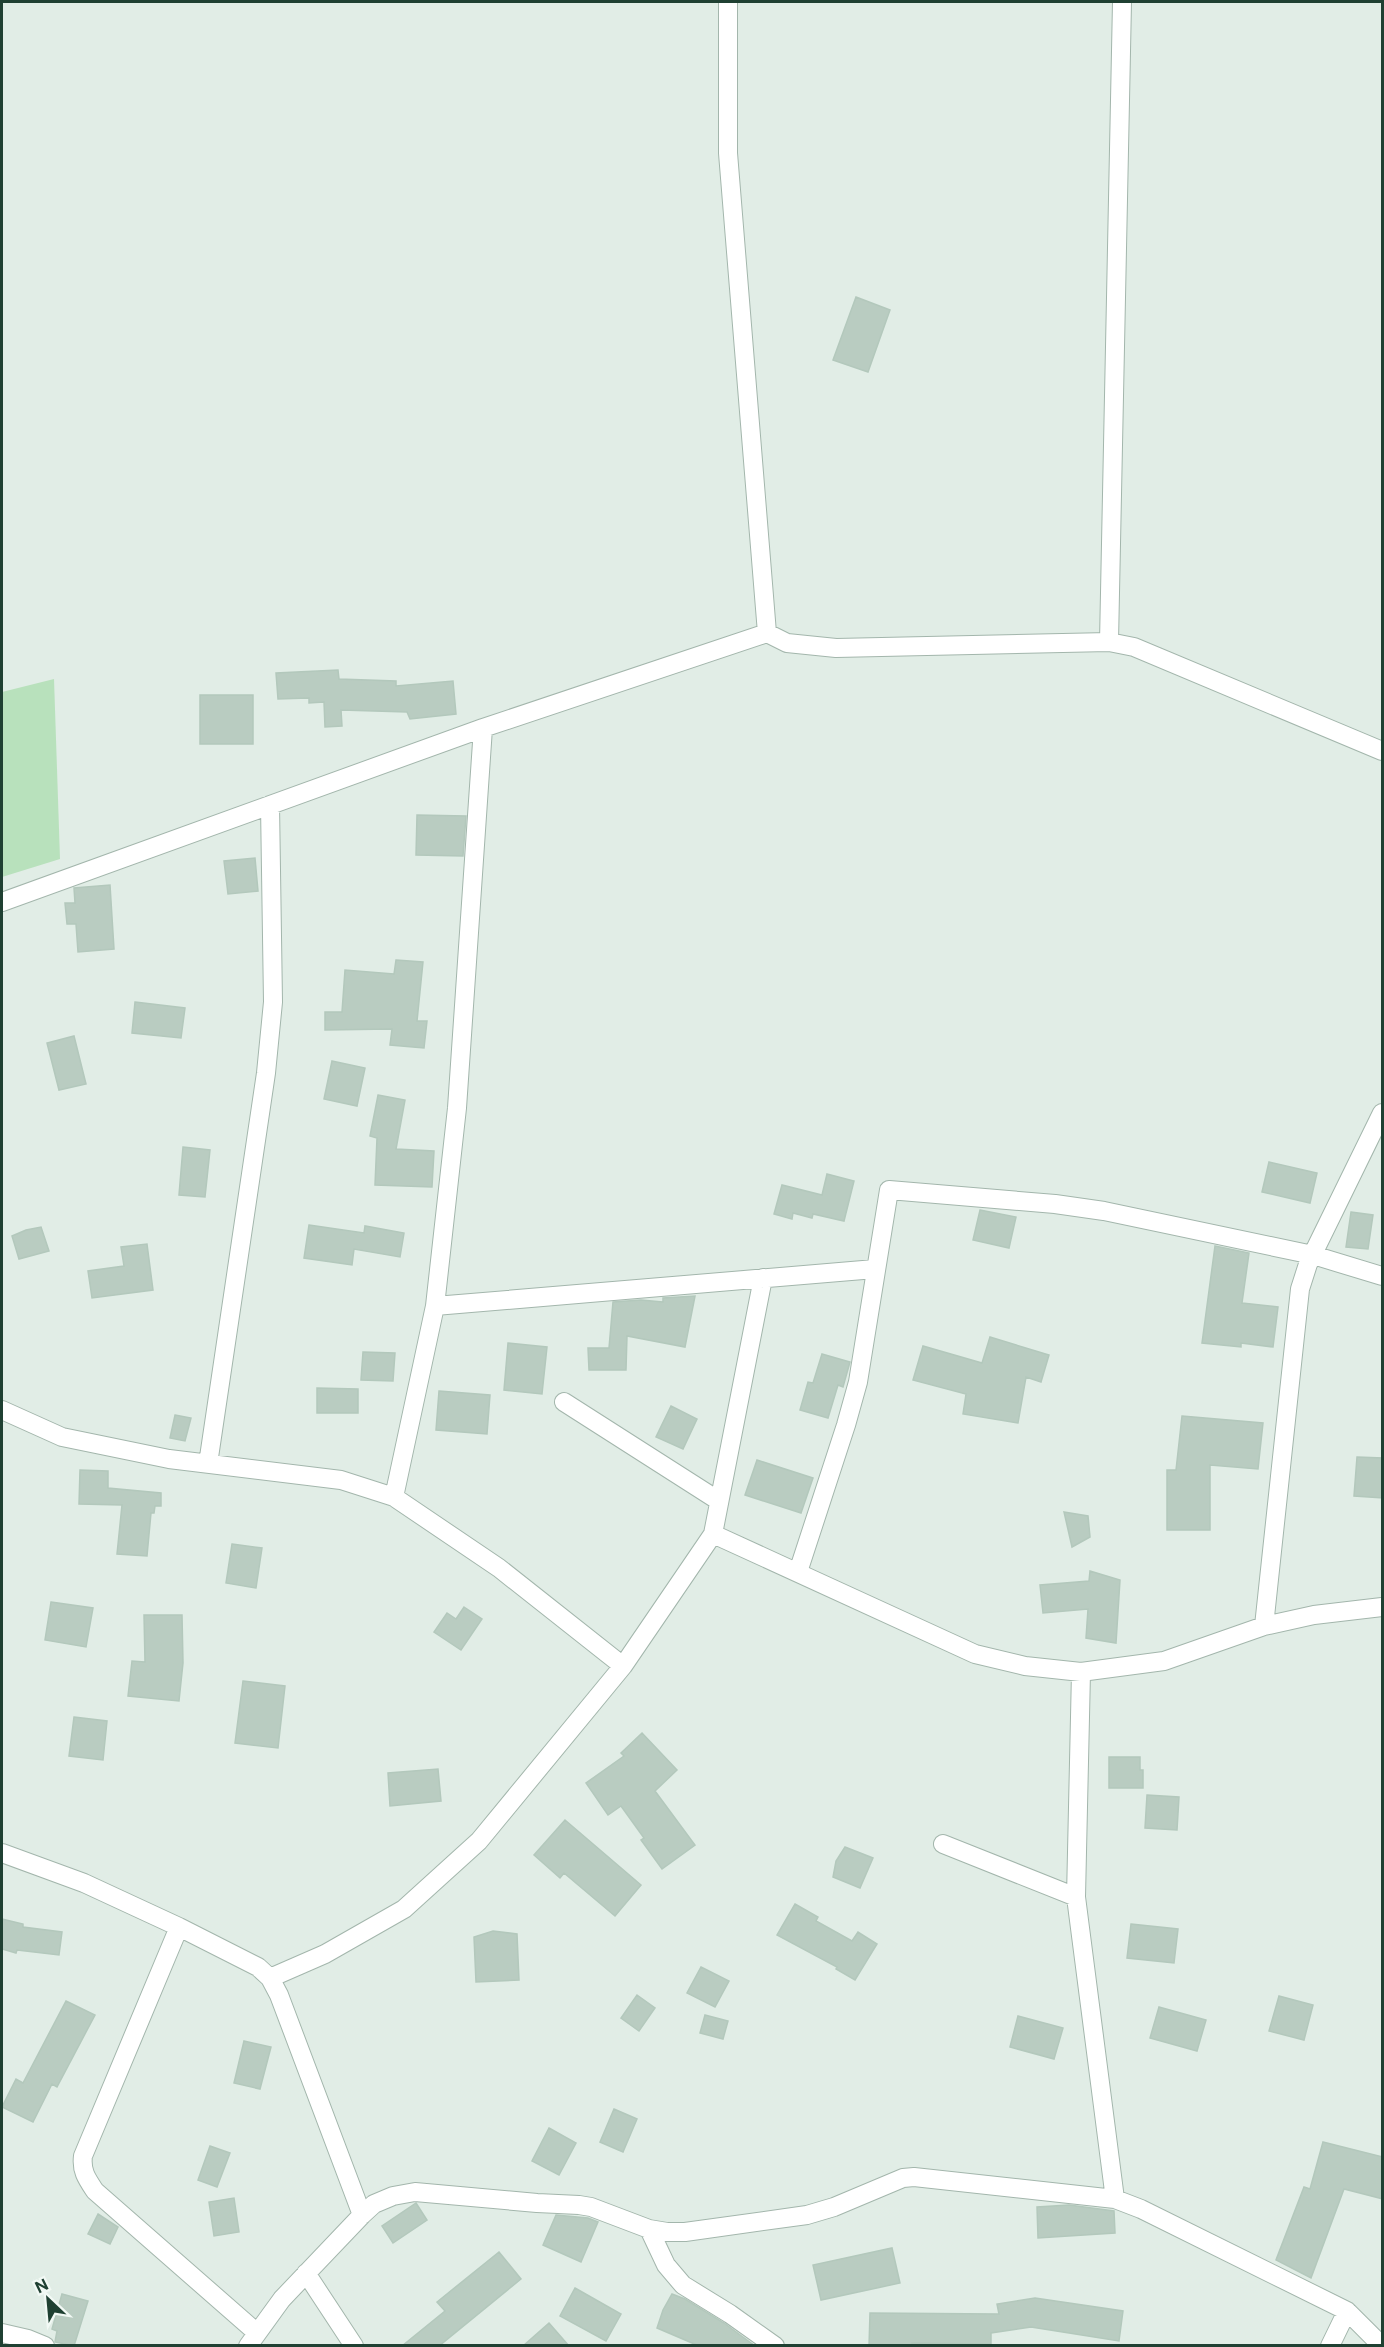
<svg xmlns="http://www.w3.org/2000/svg" width="1384" height="2347" font-family="'Public Sans',sans-serif">
	<style>
		.green { fill: #b8e1bc }
		.building { fill: #b9ccc1; stroke: #b3c8bc; stroke-width: 1.5 }
		.lines { fill: none; stroke-linecap: round; stroke-linejoin: round }
		.minor-casing { stroke: #a3b6ac; stroke-width: 20 }
		.minor { stroke: #fff; stroke-width: 18 }
	</style>
	<rect width="100%" height="100%" fill="#e1ede6"/>
	<!-- green -->
	<path class="green" d="M54,679L60,859L2,877V692Z"/>
	<!-- building -->
	<path class="building" d="M856,297L890,310L868,372L833,360Z
		M338,670L339,679L396,681V686L453,681L456,714L410,719L407,712L341,710L342,726L325,727L324,702L309,703V698L278,699L276,673Z
		M200,695H253V744H200Z
		M417,815L466,816L463,856L416,855Z
		M255,858L258,891L228,894L224,861Z
		M110,885L114,949L78,952L76,924H67L65,903H75L74,888Z
		M396,960L423,962L417,1021H427L424,1048L390,1045L392,1029L325,1030V1012H342L345,970L394,974Z
		M135,1002L185,1008L181,1038L132,1033Z
		M74,1036L86,1084L59,1090L47,1043Z
		M332,1061L365,1068L357,1106L324,1099Z
		M378,1095L405,1100L396,1149L434,1151L432,1187L375,1185L377,1138L370,1136Z
		M183,1147L210,1150L205,1197L179,1195Z
		M1269,1162L1317,1173L1310,1203L1262,1192Z
		M827,1174L854,1181L844,1221L813,1214L812,1218L793,1213L792,1219L774,1214L782,1185L822,1195Z
		M980,1210L1016,1217L1009,1248L973,1240Z
		M1351,1212L1373,1215L1368,1249L1346,1247Z
		M309,1225L364,1233L365,1226L404,1233L400,1257L354,1249L352,1265L304,1258Z
		M41,1227L49,1251L19,1259L12,1236L26,1230Z
		M147,1244L153,1290L92,1298L88,1271L124,1266L121,1247Z
		M1215,1246L1249,1253L1242,1303L1278,1307L1273,1347L1241,1343V1347L1202,1343Z
		M695,1296L685,1347L627,1336L626,1370H589L588,1348H609L613,1302L641,1300L663,1302V1298Z
		M990,1337L1049,1355L1041,1382L1026,1377L1018,1423L963,1414L966,1394L913,1380L923,1346L982,1363Z
		M508,1343L547,1347L542,1394L504,1390Z
		M363,1352L395,1353L393,1381L361,1380Z
		M822,1354L850,1362L843,1387L838,1385L828,1418L800,1410L808,1382L813,1383Z
		M317,1388L358,1389V1413H317Z
		M439,1391L490,1395L487,1434L436,1430Z
		M671,1406L697,1419L683,1449L656,1437Z
		M175,1415L191,1418L185,1441L170,1438Z
		M1182,1416L1263,1423L1258,1469L1210,1465V1530H1167V1470H1176Z
		M1357,1457L1383,1458V1498L1354,1496Z
		M757,1460L813,1478L801,1513L745,1495Z
		M80,1470L108,1471V1488L161,1493V1506H155L154,1513H151L147,1556L117,1554L122,1505L79,1504Z
		M1064,1512L1088,1516L1090,1537L1072,1547Z
		M232,1544L262,1548L256,1588L226,1583Z
		M1090,1571L1120,1580L1116,1643L1086,1638L1088,1609L1043,1613L1040,1585L1089,1581Z
		M51,1602L93,1608L86,1647L45,1640Z
		M464,1607L482,1619L461,1650L434,1632L447,1613L456,1619Z
		M144,1615H182L183,1663L179,1701L128,1696L132,1661L145,1662Z
		M243,1681L285,1686L278,1748L235,1743Z
		M74,1717L107,1721L103,1760L69,1756Z
		M642,1733L677,1770L655,1791L695,1845L662,1869L641,1840L644,1838L621,1806L608,1815L586,1783L624,1756L621,1753Z
		M1109,1757H1140V1770H1143V1788H1109Z
		M438,1769L441,1801L390,1806L388,1773Z
		M1147,1795L1179,1797L1177,1830L1145,1828Z
		M565,1820L641,1885L615,1916L564,1873L560,1878L534,1855Z
		M845,1847L873,1858L860,1888L833,1877L836,1861Z
		M795,1904L818,1917L816,1921L852,1941L858,1932L877,1944L855,1980L836,1969L837,1967L777,1935Z
		M2,1919L23,1924V1927L62,1932L59,1955L17,1950L16,1953L2,1949Z
		M1131,1924L1178,1929L1174,1963L1127,1958Z
		M493,1931L517,1934L519,1980L476,1982L474,1937Z
		M701,1967L729,1981L715,2007L687,1993Z
		M637,1995L655,2008L639,2031L621,2018Z
		M1279,1996L1313,2005L1304,2040L1269,2031Z
		M66,2001L95,2015L57,2087L52,2084L33,2122L2,2107L16,2079L23,2083Z
		M1159,2007L1206,2020L1197,2051L1150,2038Z
		M705,2015L728,2021L723,2039L700,2033Z
		M1018,2016L1063,2028L1054,2059L1010,2047Z
		M244,2041L271,2047L260,2089L234,2083Z
		M614,2109L637,2119L623,2152L600,2142Z
		M549,2128L576,2143L559,2175L532,2161Z
		M1323,2142L1383,2157V2199L1344,2189L1311,2278L1276,2260L1304,2187L1310,2189Z
		M210,2146L230,2153L217,2187L198,2180Z
		M234,2198L239,2232L214,2236L209,2202Z
		M416,2203L427,2220L393,2243L382,2226Z
		M1069,2205L1114,2211L1115,2233L1038,2238L1037,2207Z
		M98,2214L118,2227L110,2244L88,2234Z
		M556,2215L588,2218L598,2222L581,2262L543,2245Z
		M892,2248L900,2283L821,2300L813,2265Z
		M499,2252L521,2279L439,2346H402L445,2311L437,2302Z
		M575,2288L621,2314L606,2341L560,2316Z
		M62,2294L88,2301L74,2346L55,2342L57,2331L52,2329Z
		M672,2294L685,2299L724,2323L755,2346H699L657,2328L663,2310Z
		M1035,2298L1123,2311L1119,2341L1031,2327L991,2333V2344L912,2343V2346H869L870,2313L999,2314L997,2304Z
		M549,2323L569,2346H523Z"/>
	<g class="lines">
		<defs>
			<path id="minor" d="M767,633L787,643L836,648L1109,642L1122,2
				M1109,642L1134,647L1382,751
				M2,902L483,728L767,633L728,153V2
				M435,1306L875,1269
				M564,1402L719,1501
				M2,1410L62,1437L169,1459L341,1480L394,1497L499,1568L623,1666
				M208,1464L266,1073L273,1002L270,805
				M394,1497L435,1306L457,1108L483,728
				M713,1534L975,1654L1025,1666L1081,1672L1164,1661L1264,1626L1314,1615L1382,1607
				M798,1572L846,1425L858,1382L889,1190L1055,1204L1104,1211L1313,1255L1382,1276
				M1264,1626L1300,1289L1308,1264L1382,1113
				M1081,1672L1076,1897L1115,2199
				M943,1844L1076,1897
				M2,1853L84,1883L179,1927L258,1967L270,1978L279,1995L362,2215
				M179,1927L83,2156C81,2171 87,2179 95,2191L256,2332
				M270,1978L325,1954L404,1909L479,1841L623,1666L713,1534L763,1278
				M649,2229L666,2265L683,2285L730,2314L775,2346
				M306,2273L354,2346
				M2,2333L28,2339L45,2346
				M248,2346L282,2299L362,2215L374,2204L393,2196L415,2192L537,2203L579,2205L591,2207L649,2229L667,2232H685L807,2215L834,2207L903,2178L914,2177L1115,2199L1141,2209L1347,2311L1382,2346
				M1330,2346L1347,2311"/>
		</defs>
		<!-- minor casing -->
		<use href="#minor" class="minor-casing"/>
		<!-- minor -->
		<use href="#minor" class="minor"/>
	</g>
	<!-- border -->
	<rect width="1384" height="2347" fill="none" stroke="#1f4032" stroke-width="6"/>
	<!-- north arrow -->
	<g transform="translate(48 2299) rotate(334)" stroke="#f2f9f5" stroke-width="4.5" paint-order="stroke">
	<path d="M0-4.5L10 22L0 15L-10 22Z" fill="#1f4032"/>
	<text y="-9" font-size="16" font-weight="bold" text-anchor="middle" fill="#1f4032">N</text>
	</g>
</svg>
